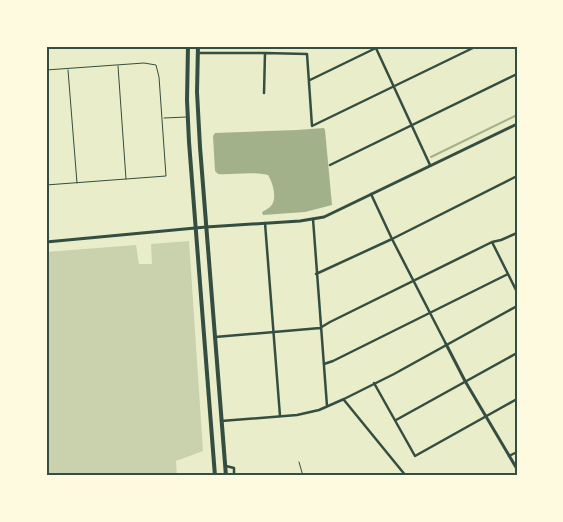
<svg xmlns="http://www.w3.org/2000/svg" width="563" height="522" font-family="Commissioner,sans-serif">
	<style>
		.green { fill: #cad2ad }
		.water { fill: #a3b18a }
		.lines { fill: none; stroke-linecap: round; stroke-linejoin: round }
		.stream { stroke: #a3b18a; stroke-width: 2 }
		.service { stroke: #344e41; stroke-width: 1 }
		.minor { stroke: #344e41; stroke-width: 2.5 }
		.tertiary { stroke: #344e41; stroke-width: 3 }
		.secondary { stroke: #344e41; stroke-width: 3 }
		.primary { stroke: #344e41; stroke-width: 4 }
		.neatline { fill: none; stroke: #344e41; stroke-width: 2 }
	</style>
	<rect width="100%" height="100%" fill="#e9edc9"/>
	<!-- green -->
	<path class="green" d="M189,241L203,451L176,461L177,476H46V252L136,245L139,264H152L151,244Z"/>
	<!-- water -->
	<path class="water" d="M324,128L325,130L332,205L305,212L263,215L262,212C265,210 268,209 270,207C278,200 273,183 268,175C251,171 234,175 218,174L215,171L213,136L215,133L297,130Z"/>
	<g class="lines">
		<!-- stream -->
		<path class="stream" d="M431,157L517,115"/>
		<!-- service -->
		<path class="service" d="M118,66L126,179
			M46,70L144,63L156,65L159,77L166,176L46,185
			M68,70L77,183
			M164,118L187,117
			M299,462L303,476"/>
		<!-- minor -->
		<path class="minor" d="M375,46L430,165
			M198,53H265
			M310,80L380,46
			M264,93L265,53L307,54L312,126L477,46
			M330,165L517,74
			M371,194L392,239L446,344
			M313,219L327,406
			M265,223L280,416
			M492,242L517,292
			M316,274L392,239L517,176
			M215,337L320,328L330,322L492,242L501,240L517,233
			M324,364L333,361L508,274
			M374,383L415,456L517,399
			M344,400L406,476
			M396,420L517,353
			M221,421L297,415L319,410L344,399L394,374L517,306
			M509,456L517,452
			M226,466L234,468V476"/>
		<!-- tertiary -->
		<path class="tertiary" d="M206,227L300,221L324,217L517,124
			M446,344L465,381L517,469"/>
		<!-- secondary -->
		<path class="secondary" d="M46,242L206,227"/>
		<!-- primary -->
		<path class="primary" d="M188,46L187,100L189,142L215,476
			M198,46L197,92L200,147L226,476"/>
	</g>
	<!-- border -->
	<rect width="563" height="522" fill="none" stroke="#fefae0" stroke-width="95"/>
	<rect x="48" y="48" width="468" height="426" class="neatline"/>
</svg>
